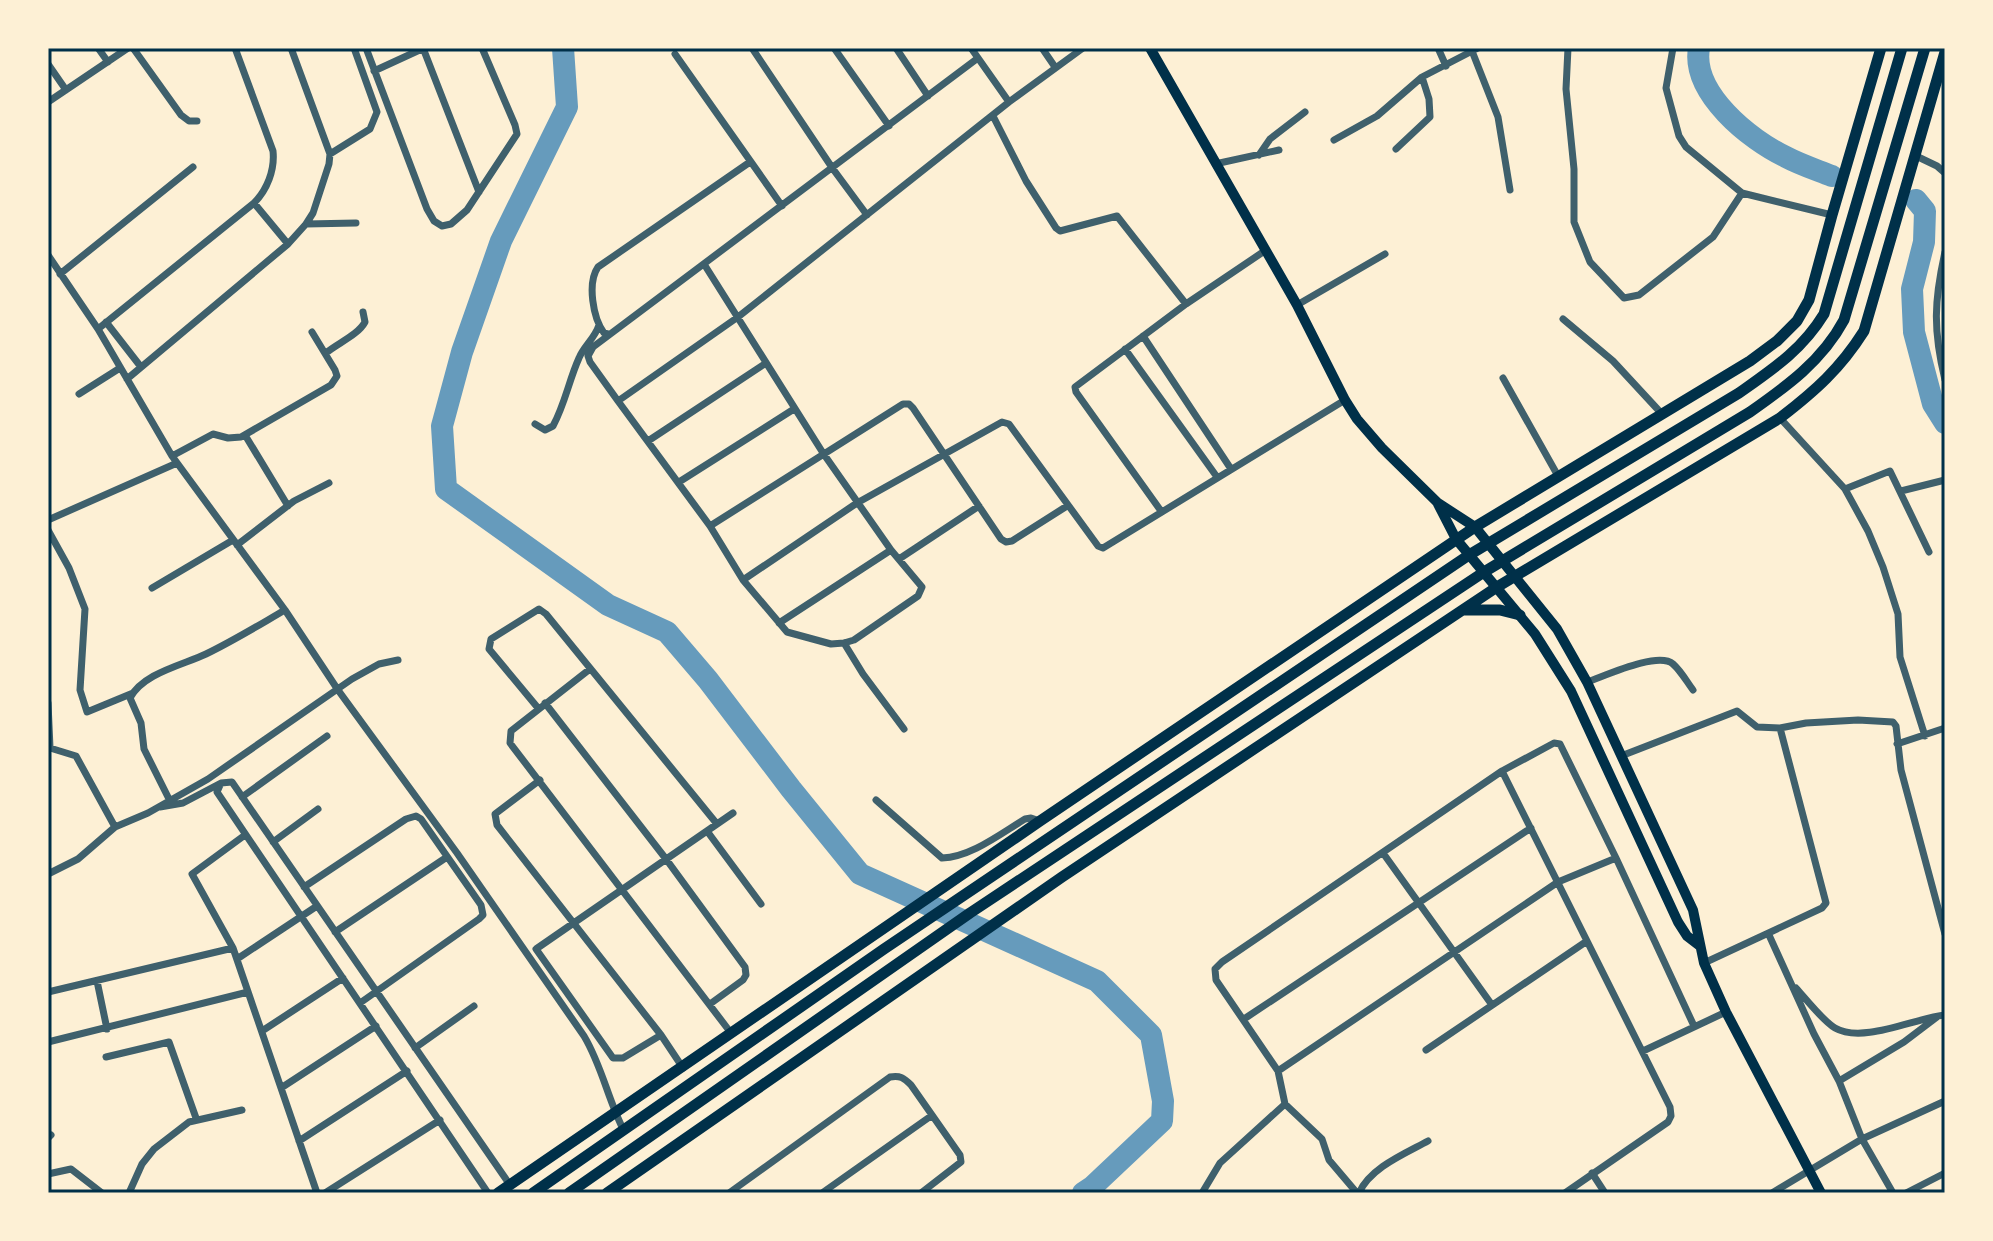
<svg xmlns="http://www.w3.org/2000/svg" width="1993" height="1241" font-family="Raleway,sans-serif">
	<style>
		.lines { fill: none; stroke-linecap: round; stroke-linejoin: round }
		.river { stroke: #669bbc; stroke-width: 22 }
		.minor { stroke: #3f606c; stroke-width: 7 }
		.secondary { stroke: #003049; stroke-width: 10 }
		.primary { stroke: #003049; stroke-width: 11 }
		.neatline { fill: none; stroke: #003049; stroke-width: 3 }
	</style>
	<rect width="100%" height="100%" fill="#fdf0d5"/>
	<g class="lines">
		<!-- river -->
		<path class="river" d="M563,48L567,107L501,241L462,352L442,426L446,489L608,605L667,632L708,680L791,789L860,874L1097,981L1151,1035L1163,1101L1162,1121L1092,1187L1083,1193
			M1699,48C1691,93 1750,140 1786,157C1801,165 1817,170 1832,176
			M1916,200L1925,211L1924,242L1912,289L1914,332L1933,404L1945,423"/>
		<!-- minor -->
		<path class="minor" d="M98,48L108,62
			M133,48L181,115L189,121H197
			M366,48L427,209L434,221L442,226L451,224L467,210L517,134L515,125L482,48
			M423,48L479,192
			M752,48L833,169L867,215
			M834,48L889,126
			M896,48L928,96
			M971,48L1009,102
			M1042,48L1055,67
			M1438,48L1446,66
			M1568,48L1566,89L1574,169V222L1590,262L1624,298L1639,295L1713,237L1742,193L1832,215
			M1673,48L1666,88L1679,136L1686,147L1742,193
			M1472,51L1498,117L1510,190
			M675,54L782,206
			M48,64L66,90
			M374,71L424,48
			M48,102L128,48
			M993,116L1026,181L1056,228L1060,231L1117,216L1186,304
			M1334,140L1377,116L1422,77L1478,48
			M1396,149L1430,117L1429,99L1422,77
			M330,154L370,129L377,112L354,48
			M1259,155L1270,139L1305,112
			M1914,155L1937,166L1945,173
			M1215,164L1279,150
			M254,203L288,244
			M306,224L356,223
			M1945,252C1934,301 1933,330 1945,380
			M48,255L98,329L172,456L285,610L338,690L457,853L584,1036C602,1066 608,1100 624,1131
			M704,264L823,453L891,550L922,587L918,596L854,640L844,643L831,644L787,632L743,580L710,526L618,401L738,317L1009,102L1083,48
			M60,274L193,167
			M1297,305L1385,254
			M1563,319L1613,361L1662,414
			M106,322L141,367
			M98,329L254,203C267,190 275,170 273,151L235,48
			M608,334L604,333C593,318 587,283 598,267L750,162
			M1143,336L1231,469
			M1125,349L1217,477
			M326,353C338,343 358,335 365,322L363,312
			M1503,378L1558,476
			M127,379L288,244L306,224L313,213L329,164L330,154L291,48
			M79,394L120,368
			M618,401L590,362L588,356L593,347L978,58
			M1780,418L1845,489L1868,531L1883,567L1898,614L1900,657L1925,736
			M535,424L545,430L553,426C565,404 569,380 579,358C584,346 595,338 599,325
			M245,435L288,506
			M648,441L766,363
			M172,456L213,434L228,438L241,437L331,385L337,376L335,370L312,332
			M679,482L794,409
			M1845,489L1890,471L1929,552
			M1901,491L1945,480
			M1161,511L1076,392L1075,387L1186,304L1266,250
			M48,520L177,463
			M710,526L903,404H909L913,408L1001,539L1006,542L1012,541L1067,506
			M48,530L69,568L85,609L80,690L87,712L133,693
			M237,545L294,501L329,483
			M899,559L979,506
			M743,580L857,503L1002,422L1009,424L1098,546L1103,548L1345,400
			M152,588L233,540
			M779,623L891,550
			M844,643L863,674L904,729
			M590,669L511,731L510,743L731,1033
			M1587,682C1605,676 1658,651 1673,664C1681,671 1687,682 1693,690
			M48,703L50,748L76,756L115,827
			M545,703L666,859L745,967L746,975L743,980L710,1004
			M538,708L489,649L491,639L539,609L546,614L717,824
			M1897,744L1945,728
			M1621,756L1737,711L1757,727L1780,728L1806,723L1858,720L1893,722L1896,726L1901,770L1945,934
			M1502,771L1670,1107L1671,1116L1668,1122L1565,1193
			M540,780L495,814L497,825L661,1035L683,1068
			M220,785L217,792L488,1193
			M242,797L327,736
			M876,800L942,858C971,857 1000,834 1025,819L1031,818L1040,821
			M170,801L144,749L141,723L130,698C143,673 183,665 206,654C233,641 259,625 285,610
			M160,807L183,803L221,783L232,782L510,1185
			M707,831L761,904
			M245,835L192,874L233,948L317,1193
			M273,842L318,809
			M1383,853L1492,1005
			M48,874L78,859L115,827L148,813L208,779L352,679L379,664L398,660
			M304,887L406,819L416,816L421,819L481,905L483,915L479,919L360,1003
			M335,932L447,857
			M1769,935L1814,1034L1839,1081L1862,1139L1893,1193
			M237,959L317,906
			M1704,963L1822,908L1826,903L1780,728
			M97,981L107,1029
			M1796,988C1806,999 1823,1021 1835,1028C1863,1044 1915,1018 1945,1015
			M48,992L233,948
			M1244,1019L1531,828
			M262,1031L343,978
			M661,1035L623,1058H613L536,949L733,813
			M48,1042L248,992
			M415,1048L474,1006
			M1426,1050L1587,941
			M1643,1051L1726,1012
			M106,1057L169,1042L196,1118
			M1278,1071L1558,882L1616,858
			M1839,1081L1904,1042L1937,1017
			M281,1088L376,1026
			M48,1138L51,1135
			M299,1141L407,1071
			M1592,1173L1605,1193
			M48,1174L71,1169L102,1193
			M129,1193L142,1164L154,1149L189,1122L242,1110
			M325,1193L440,1120
			M729,1193L890,1077C900,1075 904,1078 911,1085L960,1155L961,1162L921,1193
			M822,1193L931,1116
			M1202,1193L1220,1163L1285,1104
			M1357,1193L1329,1160L1322,1139L1285,1104L1278,1071L1216,980L1215,969L1222,962L1502,771L1554,743L1560,744L1616,858L1694,1026
			M1359,1193C1370,1168 1404,1154 1428,1141
			M1772,1193L1862,1139L1945,1101
			M1906,1193L1945,1173"/>
		<!-- secondary -->
		<path class="secondary" d="M1150,48L1297,305L1345,400L1357,419L1382,448L1438,503L1475,527L1557,629L1587,682L1693,910L1704,963L1726,1012L1821,1193
			M1438,504L1456,539L1535,634L1571,691L1678,922L1687,936L1700,946"/>
		<!-- primary -->
		<path class="primary" d="M1465,610H1500L1520,615
			M498,1193L1040,821L1475,527L1750,361L1777,341L1797,321L1809,300L1832,215L1881,48
			M533,1193L884,949L1469,555L1739,393C1773,369 1802,350 1824,314L1902,48
			M569,1193L970,913L1484,572L1750,412C1787,386 1822,361 1844,320L1925,48
			M607,1193L1062,877L1497,587L1780,418C1815,391 1840,369 1864,331L1945,52"/>
	</g>
	<!-- border -->
	<rect width="1993" height="1241" fill="none" stroke="#fdf0d5" stroke-width="100"/>
	<rect x="50" y="50" width="1893" height="1141" class="neatline"/>
</svg>
